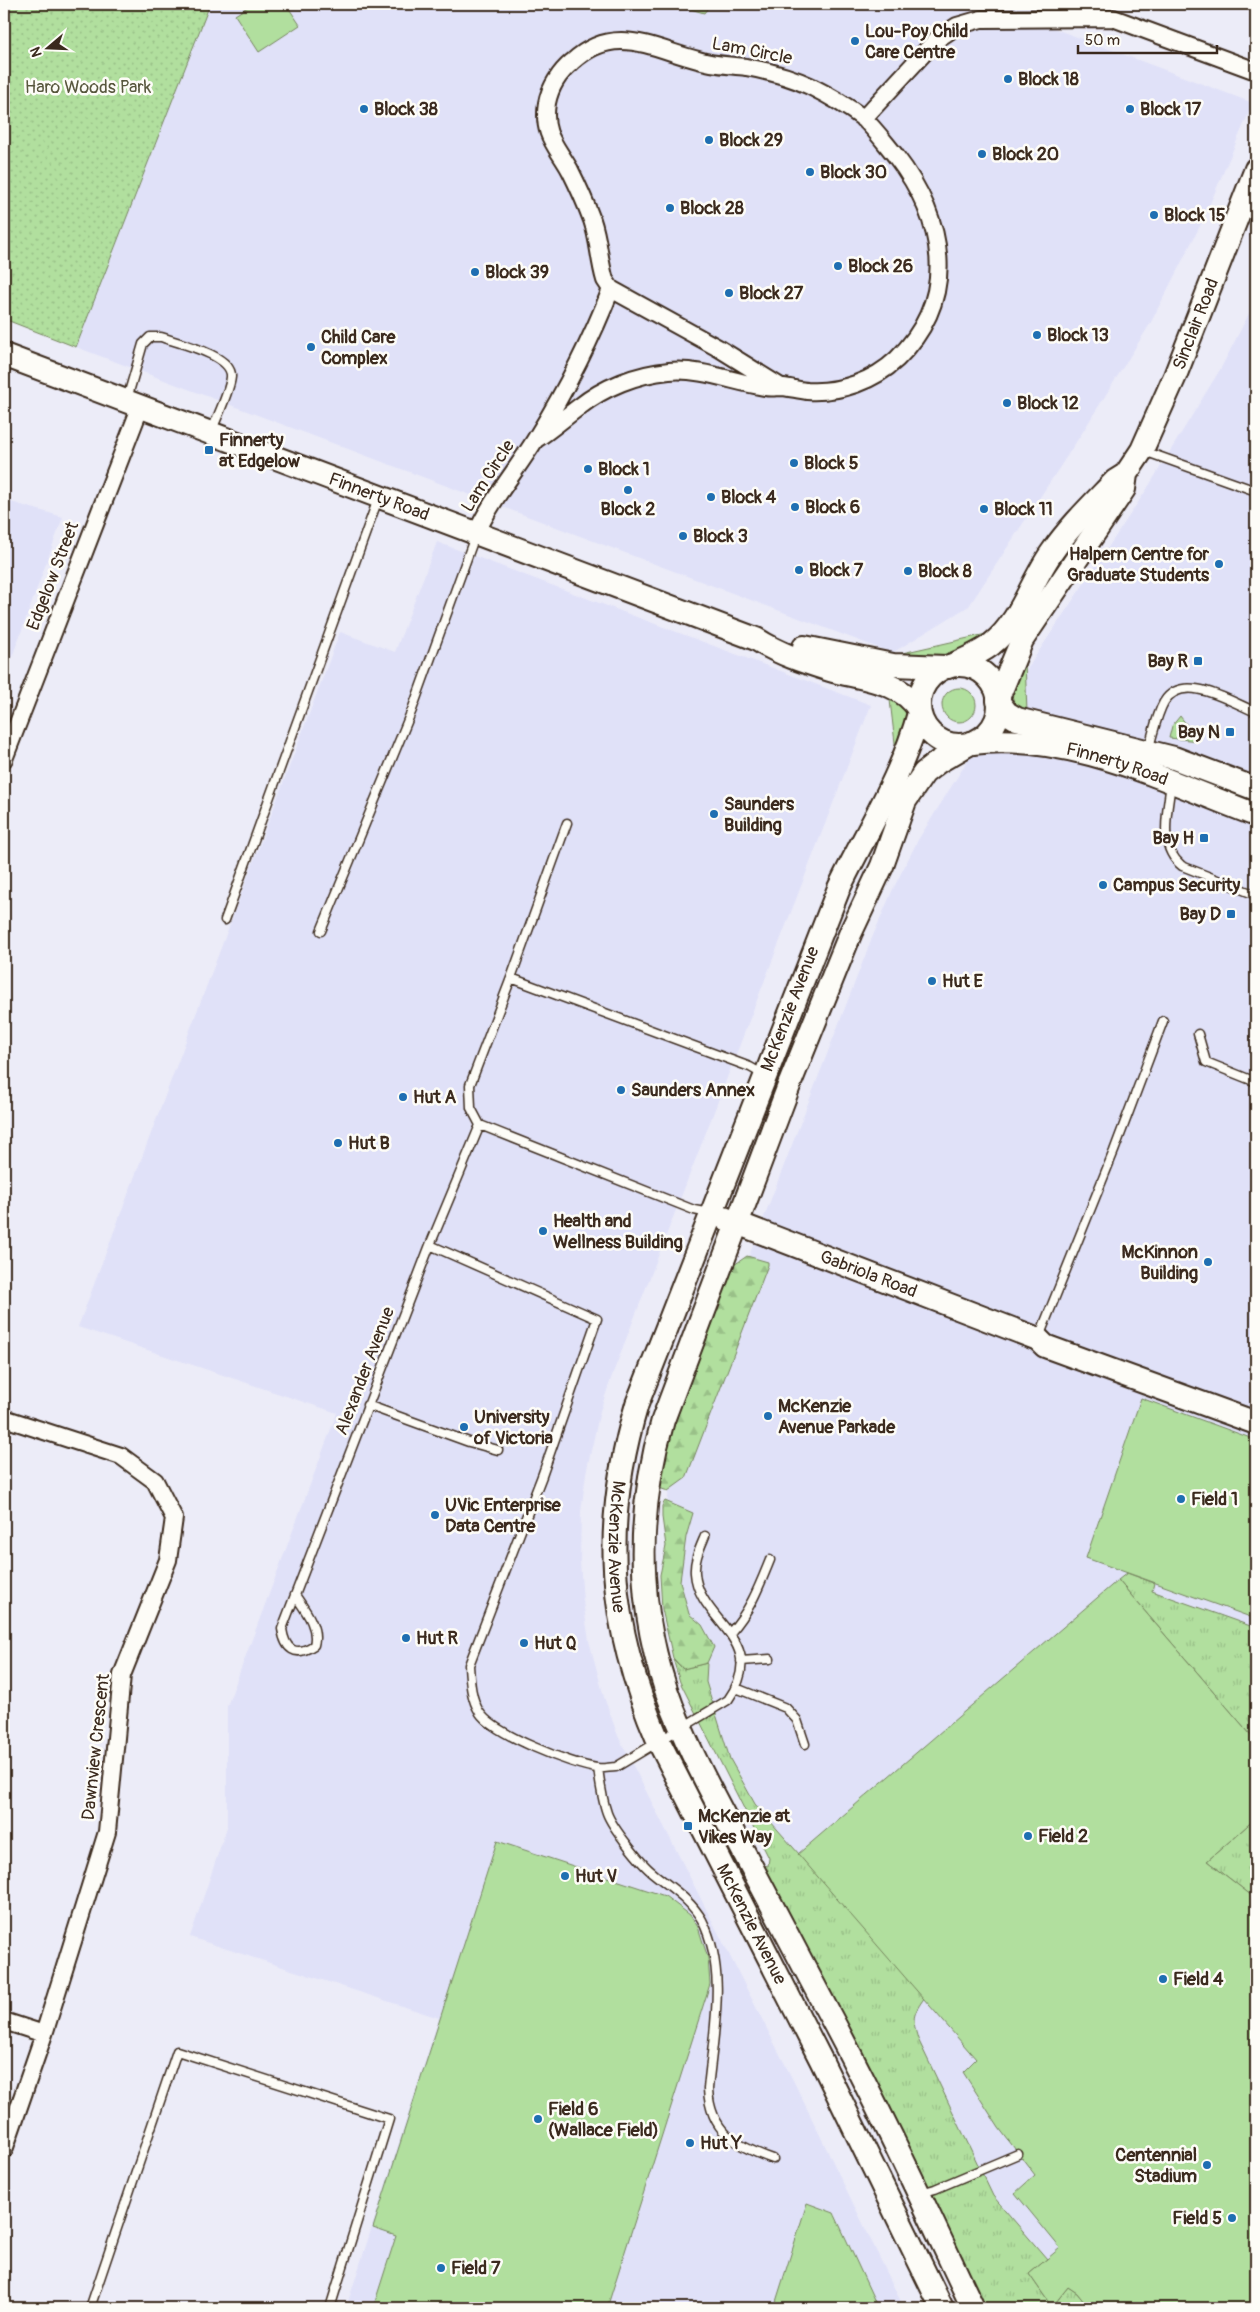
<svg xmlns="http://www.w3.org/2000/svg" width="1260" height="2312" font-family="Pangolin,sans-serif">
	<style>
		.built { fill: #e0e1f8 }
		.grass { fill: url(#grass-tufts); stroke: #76845e }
		.forest { fill: url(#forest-firs); stroke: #76845e }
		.park { fill: url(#park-dots); stroke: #76845e }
		.garden { fill: #b1df9e; stroke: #76845e }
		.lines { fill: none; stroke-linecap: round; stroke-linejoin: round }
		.lane-casing { stroke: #3b2a1e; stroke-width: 11 }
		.street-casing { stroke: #3b2a1e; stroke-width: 20 }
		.secondary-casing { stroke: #3b2a1e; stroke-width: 26 }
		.lane { stroke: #fdfcf7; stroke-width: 8 }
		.street { stroke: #fdfcf7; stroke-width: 16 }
		.secondary { stroke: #fdfcf7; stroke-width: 22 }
		.poi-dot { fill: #1f6fb2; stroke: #fdfcf7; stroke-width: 2 }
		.labels { text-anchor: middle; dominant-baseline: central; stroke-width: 5; stroke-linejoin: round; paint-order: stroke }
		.poi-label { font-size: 18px; font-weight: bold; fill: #3b2a1e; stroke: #fdfcf7; text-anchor: start }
		.street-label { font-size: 18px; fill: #3b2a1e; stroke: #fdfcf7 }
		.park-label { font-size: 18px; fill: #58573e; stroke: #fdfcf7 }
	</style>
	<defs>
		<pattern id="grass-tufts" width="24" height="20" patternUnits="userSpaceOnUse" patternTransform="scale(1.25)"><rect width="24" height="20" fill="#b1df9e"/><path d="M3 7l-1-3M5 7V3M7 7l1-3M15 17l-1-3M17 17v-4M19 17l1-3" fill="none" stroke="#99c088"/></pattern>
		<pattern id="forest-firs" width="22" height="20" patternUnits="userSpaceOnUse" patternTransform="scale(1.25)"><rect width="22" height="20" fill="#b1df9e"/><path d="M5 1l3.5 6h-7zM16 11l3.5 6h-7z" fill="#99c088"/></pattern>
		<pattern id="park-dots" width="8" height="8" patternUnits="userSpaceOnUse" patternTransform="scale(1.25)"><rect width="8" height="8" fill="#b1df9e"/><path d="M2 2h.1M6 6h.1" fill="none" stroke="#99c088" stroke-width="1.8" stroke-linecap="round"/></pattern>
	</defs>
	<rect width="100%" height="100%" fill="#ececf8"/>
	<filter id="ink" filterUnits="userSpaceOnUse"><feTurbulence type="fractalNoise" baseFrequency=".02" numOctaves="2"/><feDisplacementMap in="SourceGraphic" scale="10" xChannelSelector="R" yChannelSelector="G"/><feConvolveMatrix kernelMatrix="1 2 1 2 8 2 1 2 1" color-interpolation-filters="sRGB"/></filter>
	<g filter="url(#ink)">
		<!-- built -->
		<path class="built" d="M210,4H989L1253,103L1203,220L1150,324L1082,433L969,606L892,653L76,347Z
			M1256,300V2308H997L709,1732L667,1586L665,1545L667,1506L671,1475L687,1416L872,938L893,889L918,840L991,723L1147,489L1221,368Z
			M4,500L63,517L4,679Z
			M437,542L871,705L613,1373L600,1411L586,1473L581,1512L580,1562L583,1601L589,1641L604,1697L618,1736L795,2084L904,2308H346L439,2018L190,1937L227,1827V1706L337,1413L78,1327L340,632L395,652Z"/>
		<!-- grass -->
		<path class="grass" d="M1127,1573L1154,1583L1152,1591L1256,1628V1741L1118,1580Z
			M673,1659L683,1669L707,1663L706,1682L730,1759L755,1804L925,1997C912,2015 912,2019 918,2039L993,2196L1047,2259L1029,2274L1052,2307L1068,2287L1077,2293L1089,2308H980L818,1971L763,1865L768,1866L769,1858L680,1682Z
			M1256,1818V1899L1207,1861Z"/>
		<!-- forest -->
		<path class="forest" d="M747,1256L768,1262V1265L686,1478L668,1491L656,1487L666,1447L734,1265Z
			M665,1501L693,1513L686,1537L680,1581L689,1614L702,1625L714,1647L707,1663L683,1669L673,1658L662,1609L660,1575L666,1546L662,1517V1506Z"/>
		<!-- park -->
		<path class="park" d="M4,4H210L76,347L4,319Z
			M673,4H711L704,13Z"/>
		<!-- garden -->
		<path class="garden" d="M252,4H286L300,25L259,52L235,15Z
			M986,634L952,656L898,654Z
			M1025,661L1027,712H1022C1003,693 1015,683 1025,661Z
			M942 705a17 17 0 1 1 34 0a17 17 0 1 1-34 0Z
			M890,700H899L907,711L908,716L896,752Z
			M1180,716L1199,741L1169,738L1172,726Z
			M1141,1398L1256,1440V1619L1086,1558Z
			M1118,1580L1256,1741V1818L1207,1861L1256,1899V2308H1098L1097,2303L1089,2308L1077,2293L1068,2287L1052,2307L1029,2274L1060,2248L1015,2193L1035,2175L999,2128L963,2072L976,2059L798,1854Z
			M497,1841L665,1896L690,1915L698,1927L708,1958L710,1984L607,2308H373L396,2236L373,2228Z
			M807,2203L834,2213L878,2308H774Z"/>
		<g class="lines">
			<defs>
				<path id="lane" d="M127,399L143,344L150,337H161C178,343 233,355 231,377C230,390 217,418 211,432
					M1144,451L1256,491
					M1148,750C1153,735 1156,716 1164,702C1183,671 1231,702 1256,712
					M1171,783C1168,811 1157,846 1182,866L1256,895
					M567,823L511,978L750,1067L764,1075
					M225,920L378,499
					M321,931L412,710L475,536
					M1198,1034L1206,1062L1256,1082
					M480,1125L694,1210L709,1213
					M480,1125L471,1108L470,1085L511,978
					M430,1245L597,1319L542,1476L469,1665C470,1682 471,1699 480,1713C494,1734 572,1765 597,1768C603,1769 610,1767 616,1767L728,1700C771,1640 698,1622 695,1573C694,1560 700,1548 705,1536
					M1039,1337L1114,1151L1163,1021
					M367,1405L469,1442L498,1450
					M295,1595C305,1610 319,1627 314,1645C295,1658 285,1649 282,1629L430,1245L480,1125
					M730,1633C750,1611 759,1587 770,1560
					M741,1661L770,1659
					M736,1688L786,1708L797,1720L805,1744
					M598,1768C600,1783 602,1799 607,1813C612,1827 641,1864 653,1873C671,1888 690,1899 702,1920C728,1971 713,2034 708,2089C710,2132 736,2146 773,2159
					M921,2193L935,2189L1018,2154
					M90,2308L177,2051L389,2119L330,2308"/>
				<path id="street" d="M863,119L936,40L957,26L981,19L1113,18L1256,71
					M535,440C551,430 564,418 579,407C604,387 637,374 669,371C701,368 733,382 765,387C771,388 777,387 783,387C791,388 799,390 807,391C840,393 874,381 897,359C960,297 945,220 895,155C885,143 875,129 863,118C847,106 828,95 810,86C791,77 768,71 746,67C730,65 713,65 698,60C651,48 614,23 572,62C560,72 550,87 547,103C542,135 556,145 570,170C578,186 586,204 592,220C599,240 599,260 605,280L611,289L720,349L781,387
					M476,534C491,500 516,471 535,440C565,391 591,341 611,289
					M4,759L140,408
					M4,1418L121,1456L155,1481L174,1518L168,1560L122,1675L107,1832L44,2034L4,2150
					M4,2021L44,2034"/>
				<g id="secondary">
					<path id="s1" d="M4,355L756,639C779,654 804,662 830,670C861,679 901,680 919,710"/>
					<path d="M804,647L893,665L946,667"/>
					<circle cx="959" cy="705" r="40"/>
					<path d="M948,667C963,660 980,654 992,644C1021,621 1031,581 1052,552C1070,526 1093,504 1115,481L1123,476"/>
					<path id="s2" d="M998,698L1022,640L1124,489L1126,474L1142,450L1175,376L1256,169"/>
					<path d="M998,701L1007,713L1017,719L1174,758L1256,789"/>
					<path id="s3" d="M919,713C902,776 867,830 839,888L637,1404C601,1526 608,1624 658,1740L821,2060L942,2308"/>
					<path id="s4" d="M972,743C1069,731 1168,782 1256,815"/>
					<path d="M969,744L938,762L924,773L905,801L882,866L851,932L790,1083L663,1420C633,1524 637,1629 681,1728C698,1768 719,1807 740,1845C769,1901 799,1956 828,2012C880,2109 926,2209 973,2308"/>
					<path id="s5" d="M724,1218L1038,1339L1045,1346L1256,1423"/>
				</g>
			</defs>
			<!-- lane casing -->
			<use href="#lane" class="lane-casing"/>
			<!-- street casing -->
			<use href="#street" class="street-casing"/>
			<!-- secondary casing -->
			<use href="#secondary" class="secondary-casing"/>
			<!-- lane -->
			<use href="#lane" class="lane"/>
			<!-- street -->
			<use href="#street" class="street"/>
			<!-- secondary -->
			<use href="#secondary" class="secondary"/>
		</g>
	</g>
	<!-- markers -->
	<g class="poi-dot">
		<circle cx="855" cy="41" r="5"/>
		<circle cx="1008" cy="79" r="5"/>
		<circle cx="364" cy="109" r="5"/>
		<circle cx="1130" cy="109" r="5"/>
		<circle cx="709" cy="140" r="5"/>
		<circle cx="982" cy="154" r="5"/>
		<circle cx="810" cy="172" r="5"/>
		<circle cx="670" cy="208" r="5"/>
		<circle cx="1154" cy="215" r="5"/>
		<circle cx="838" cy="266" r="5"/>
		<circle cx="475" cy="272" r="5"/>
		<circle cx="729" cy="293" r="5"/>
		<circle cx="1037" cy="335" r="5"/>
		<circle cx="311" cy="347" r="5"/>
		<circle cx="1007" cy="403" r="5"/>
		<rect x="204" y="445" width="10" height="10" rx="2.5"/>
		<circle cx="794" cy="463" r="5"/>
		<circle cx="588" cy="469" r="5"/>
		<circle cx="628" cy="490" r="5"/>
		<circle cx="711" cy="497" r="5"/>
		<circle cx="795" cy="507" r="5"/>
		<circle cx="984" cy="509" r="5"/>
		<circle cx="683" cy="536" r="5"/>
		<circle cx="1219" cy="564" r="5"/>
		<circle cx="799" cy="570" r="5"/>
		<circle cx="908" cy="571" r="5"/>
		<rect x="1193" y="656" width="10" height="10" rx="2.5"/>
		<rect x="1225" y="727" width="10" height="10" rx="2.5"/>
		<circle cx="714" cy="814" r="5"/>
		<rect x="1199" y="833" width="10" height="10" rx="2.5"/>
		<circle cx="1103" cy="885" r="5"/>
		<rect x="1226" y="909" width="10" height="10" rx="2.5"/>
		<circle cx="932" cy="981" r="5"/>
		<circle cx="621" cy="1090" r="5"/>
		<circle cx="403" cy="1097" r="5"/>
		<circle cx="338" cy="1143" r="5"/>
		<circle cx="543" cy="1231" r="5"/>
		<circle cx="1208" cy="1262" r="5"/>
		<circle cx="768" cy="1416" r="5"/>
		<circle cx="464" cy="1427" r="5"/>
		<circle cx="1181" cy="1499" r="5"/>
		<circle cx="435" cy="1515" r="5"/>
		<circle cx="406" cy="1638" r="5"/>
		<circle cx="524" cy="1643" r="5"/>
		<rect x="683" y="1821" width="10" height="10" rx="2.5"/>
		<circle cx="1028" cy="1836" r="5"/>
		<circle cx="565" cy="1876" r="5"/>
		<circle cx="1163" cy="1979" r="5"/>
		<circle cx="538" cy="2119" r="5"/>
		<circle cx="690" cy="2143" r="5"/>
		<circle cx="1207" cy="2165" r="5"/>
		<circle cx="1232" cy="2218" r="5"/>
		<circle cx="441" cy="2268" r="5"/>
	</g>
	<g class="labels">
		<!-- poi labels -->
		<g class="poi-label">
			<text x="865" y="31">Lou-Poy Child<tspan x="865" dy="21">Care Centre</tspan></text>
			<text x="1018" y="79">Block 18</text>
			<text x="374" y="109">Block 38</text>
			<text x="1140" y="109">Block 17</text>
			<text x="719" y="140">Block 29</text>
			<text x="992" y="154">Block 20</text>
			<text x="820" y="172">Block 30</text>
			<text x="680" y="208">Block 28</text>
			<text x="1164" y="215">Block 15</text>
			<text x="848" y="266">Block 26</text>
			<text x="485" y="272">Block 39</text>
			<text x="739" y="293">Block 27</text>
			<text x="1047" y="335">Block 13</text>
			<text x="321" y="337">Child Care<tspan x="321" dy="21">Complex</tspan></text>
			<text x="1017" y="403">Block 12</text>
			<text x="219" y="440">Finnerty<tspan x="219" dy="21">at Edgelow</tspan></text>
			<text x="804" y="463">Block 5</text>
			<text x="598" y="469">Block 1</text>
			<text x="721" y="497">Block 4</text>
			<text x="805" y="507">Block 6</text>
			<text x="628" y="509" text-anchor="middle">Block 2</text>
			<text x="994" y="509">Block 11</text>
			<text x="693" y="536">Block 3</text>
			<text x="1209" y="554" text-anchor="end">Halpern Centre for<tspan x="1209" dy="21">Graduate Students</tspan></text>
			<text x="809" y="570">Block 7</text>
			<text x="918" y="571">Block 8</text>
			<text x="1188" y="661" text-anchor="end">Bay R</text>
			<text x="1220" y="732" text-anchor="end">Bay N</text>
			<text x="724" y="804">Saunders<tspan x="724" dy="21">Building</tspan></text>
			<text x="1194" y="838" text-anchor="end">Bay H</text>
			<text x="1113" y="885">Campus Security</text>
			<text x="1221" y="914" text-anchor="end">Bay D</text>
			<text x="942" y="981">Hut E</text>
			<text x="631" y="1090">Saunders Annex</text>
			<text x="413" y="1097">Hut A</text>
			<text x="348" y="1143">Hut B</text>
			<text x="553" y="1221">Health and<tspan x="553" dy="21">Wellness Building</tspan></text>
			<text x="1198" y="1252" text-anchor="end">McKinnon<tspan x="1198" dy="21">Building</tspan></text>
			<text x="778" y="1406">McKenzie<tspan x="778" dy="21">Avenue Parkade</tspan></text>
			<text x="474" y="1417">University<tspan x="474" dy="21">of Victoria</tspan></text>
			<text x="1191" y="1499">Field 1</text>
			<text x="445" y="1505">UVic Enterprise<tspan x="445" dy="21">Data Centre</tspan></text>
			<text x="416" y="1638">Hut R</text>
			<text x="534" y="1643">Hut Q</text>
			<text x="698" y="1816">McKenzie at<tspan x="698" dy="21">Vikes Way</tspan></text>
			<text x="1038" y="1836">Field 2</text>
			<text x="575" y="1876">Hut V</text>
			<text x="1173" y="1979">Field 4</text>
			<text x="548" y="2109">Field 6<tspan x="548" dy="21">(Wallace Field)</tspan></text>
			<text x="700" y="2143">Hut Y</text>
			<text x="1197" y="2155" text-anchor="end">Centennial<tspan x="1197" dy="21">Stadium</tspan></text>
			<text x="1222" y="2218" text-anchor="end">Field 5</text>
			<text x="451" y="2268">Field 7</text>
		</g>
		<!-- street labels -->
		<g class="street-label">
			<text transform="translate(752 51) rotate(11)">Lam Circle</text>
			<text stroke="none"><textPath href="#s2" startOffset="426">Sinclair Road</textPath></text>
			<text transform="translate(488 476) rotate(-57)">Lam Circle</text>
			<text stroke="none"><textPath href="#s1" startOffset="401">Finnerty Road</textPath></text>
			<text transform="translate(53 576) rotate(-69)">Edgelow Street</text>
			<text stroke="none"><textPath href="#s4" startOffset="148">Finnerty Road</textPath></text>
			<text transform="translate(790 1009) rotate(-69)">McKenzie Avenue</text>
			<text stroke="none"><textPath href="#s5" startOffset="155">Gabriola Road</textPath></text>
			<text transform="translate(365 1371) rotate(-69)">Alexander Avenue</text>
			<text stroke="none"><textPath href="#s3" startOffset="892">McKenzie Avenue</textPath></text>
			<text transform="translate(96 1747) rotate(-84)">Dawnview Crescent</text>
			<text stroke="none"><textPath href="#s3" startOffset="1298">McKenzie Avenue</textPath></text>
		</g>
		<!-- park labels -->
		<g class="park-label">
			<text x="88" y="87">Haro Woods Park</text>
		</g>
	</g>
	<!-- margin -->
	<rect width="1260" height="2312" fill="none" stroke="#fdfcf7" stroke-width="20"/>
	<rect x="10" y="10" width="1240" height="2292" fill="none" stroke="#3b2a1e" stroke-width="2" filter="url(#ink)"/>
	<!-- north arrow -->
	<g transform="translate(48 48) rotate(251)" stroke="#fdfcf7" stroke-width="4" paint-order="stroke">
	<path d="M0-4L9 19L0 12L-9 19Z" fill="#3b2a1e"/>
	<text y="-8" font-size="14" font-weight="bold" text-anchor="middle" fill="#3b2a1e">N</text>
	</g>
	<!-- scale -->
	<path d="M1078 45v8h139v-8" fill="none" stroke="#3b2a1e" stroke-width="2.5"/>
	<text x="1085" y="45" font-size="15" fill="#3b2a1e" stroke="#fdfcf7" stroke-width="4" paint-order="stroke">50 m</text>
</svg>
